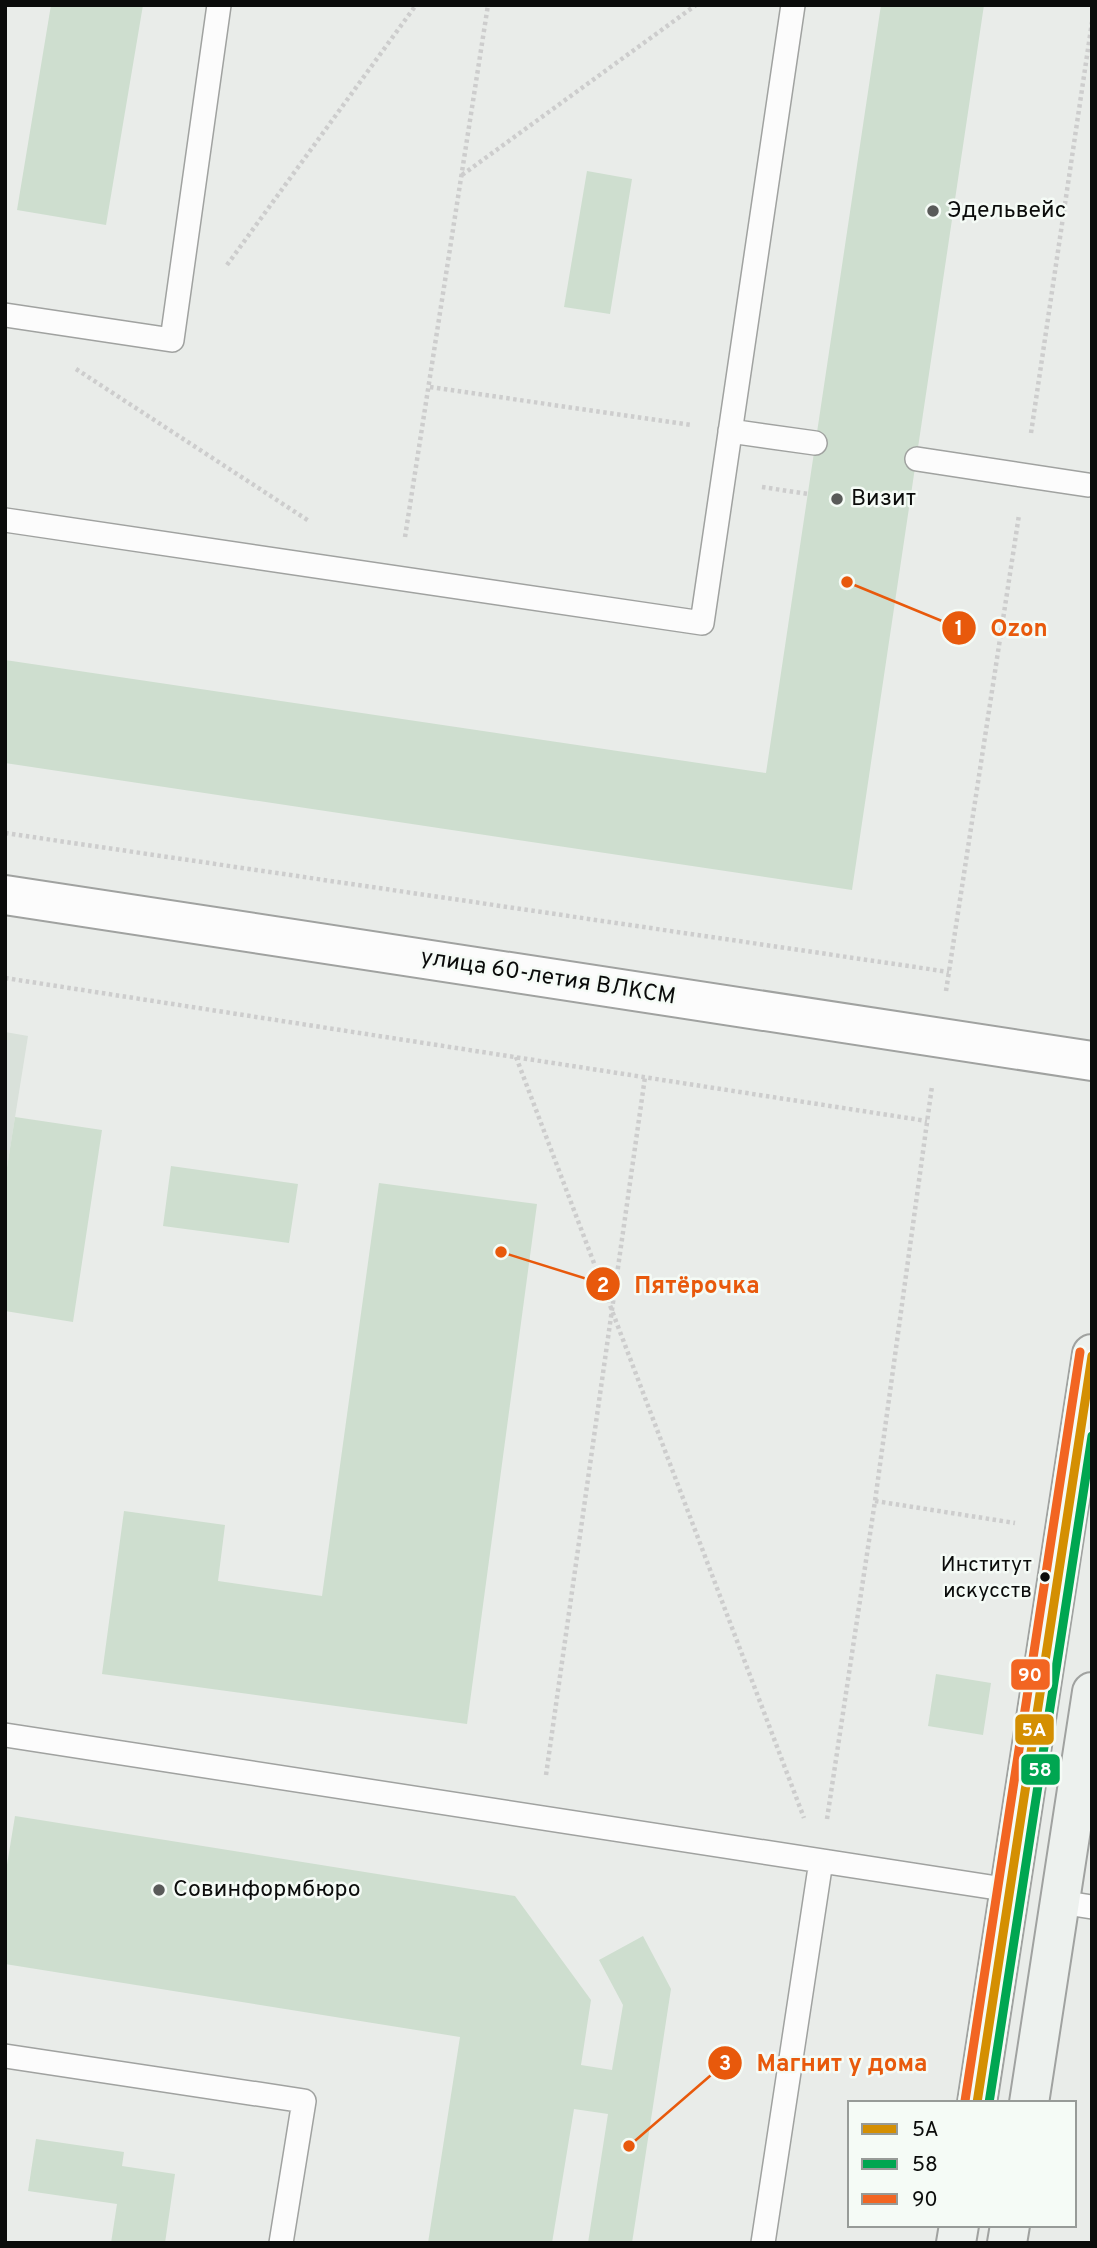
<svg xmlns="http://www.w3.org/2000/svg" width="1097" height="2248" font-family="Overpass,sans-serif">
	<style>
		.built { fill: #d9e1da }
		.building { fill: #cedecf }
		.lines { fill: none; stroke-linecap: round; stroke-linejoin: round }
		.service-casing { stroke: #a0a2a0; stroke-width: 26 }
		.tertiary-casing { stroke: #a0a2a0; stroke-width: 42 }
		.secondary-casing { stroke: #a0a2a0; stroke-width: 42 }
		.path { stroke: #cdcdcd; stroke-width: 4.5; stroke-dasharray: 3.5 3.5; stroke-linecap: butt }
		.service { stroke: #fcfcfc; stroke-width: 23 }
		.tertiary { stroke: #fcfcfc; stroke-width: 38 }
		.secondary { stroke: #edf1ee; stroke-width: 38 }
		.bus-1-casing { stroke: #f5fbf6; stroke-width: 14 }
		.bus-2-casing { stroke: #f5fbf6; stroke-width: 14 }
		.bus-3-casing { stroke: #f5fbf6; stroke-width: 14 }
		.bus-1 { stroke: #d48f02; stroke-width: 9 }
		.bus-2 { stroke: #00a651; stroke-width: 9 }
		.bus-3 { stroke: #f26522; stroke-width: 9 }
		.poi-dot { fill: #595a59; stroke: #f5fbf6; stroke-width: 2.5 }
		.bus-dot { fill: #0b0c0b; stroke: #f5fbf6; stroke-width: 2.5 }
		.labels { text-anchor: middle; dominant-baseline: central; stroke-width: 5; stroke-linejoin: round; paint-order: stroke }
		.bus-label { font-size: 21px; fill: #0b0c0b; stroke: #f5fbf6; text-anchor: end }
		.poi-label { font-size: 23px; fill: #0b0c0b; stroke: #f5fbf6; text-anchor: start }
		.street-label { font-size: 23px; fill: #0b0c0b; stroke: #f5fbf6 }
		.leader { fill: none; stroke: #e8590c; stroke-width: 2.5 }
		.callout-dot { fill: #e8590c; stroke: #f5fbf6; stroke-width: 2.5 }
		.mark-label { font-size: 21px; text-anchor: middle; font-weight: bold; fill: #fff }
		.callout-label { font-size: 24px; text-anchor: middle; font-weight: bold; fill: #e8590c; stroke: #f5fbf6; stroke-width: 5; stroke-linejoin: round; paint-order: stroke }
		.line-badge { stroke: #f5fbf6; stroke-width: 2.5 }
		.badge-label { font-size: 19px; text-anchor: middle; font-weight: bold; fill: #fff }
	</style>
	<rect width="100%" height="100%" fill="#e9ece9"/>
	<!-- built -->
	<path class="built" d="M5,1032L28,1036L5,1180Z"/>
	<!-- building -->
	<path class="building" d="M51,5H143L106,225L17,210Z
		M881,5H984L852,890L5,763V660L766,773Z
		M587,171L632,179L610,314L564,307Z
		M15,1117L102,1130L73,1322L5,1311V1180Z
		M171,1166L298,1184L289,1243L163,1226Z
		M379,1183L537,1204L467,1724L102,1674L124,1511L225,1525L218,1581L322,1596Z
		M936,1674L991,1683L983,1735L928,1726Z
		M15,1816L515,1896L591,2000L581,2065L612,2070L623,2005L599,1960L643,1936L671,1989L632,2243H588L608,2114L574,2109L552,2243H428L460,2037L5,1964V1877Z
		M36,2139L124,2152L122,2166L175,2174L165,2243H111L117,2204L28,2191Z"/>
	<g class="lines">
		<defs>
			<path id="service" d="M5,315L172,340L219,5
				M730,431L815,443
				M917,459L1088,485
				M5,520L702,623L793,5
				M5,1735L1010,1890
				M1060,1902L1092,1907
				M5,2056L304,2101L281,2243
				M763,2243L821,1861"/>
			<path id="tertiary" d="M5,895L1092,1061"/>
			<path id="secondary" d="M977,2103L1092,1354
				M1029,2103L1092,1692
				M956,2243L959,2225
				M1007,2243L1010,2225"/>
		</defs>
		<!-- service casing -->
		<use href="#service" class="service-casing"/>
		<!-- tertiary casing -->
		<use href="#tertiary" class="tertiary-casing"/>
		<!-- secondary casing -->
		<use href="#secondary" class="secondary-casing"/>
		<!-- path -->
		<path class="path" d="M462,175L696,5
			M227,265L416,5
			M76,369L309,521
			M430,387L691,425
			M1031,433L1092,22
			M762,487L808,494
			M405,537L488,5
			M5,833L949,972
			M5,978L927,1121
			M946,991L1019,515
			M516,1057L804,1818
			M875,1501L1015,1523
			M546,1775L645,1077
			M827,1819L875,1501L932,1086"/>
		<!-- service -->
		<use href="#service" class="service"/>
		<!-- tertiary -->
		<use href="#tertiary" class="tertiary"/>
		<!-- secondary -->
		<use href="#secondary" class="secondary"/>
		<defs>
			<path id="bus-1" d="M977,2103L1092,1356"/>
			<path id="bus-2" d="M989,2103L1092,1436"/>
			<path id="bus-3" d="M965,2101L1080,1352"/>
		</defs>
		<!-- bus-1 casing -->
		<use href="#bus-1" class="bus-1-casing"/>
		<!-- bus-2 casing -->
		<use href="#bus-2" class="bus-2-casing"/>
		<!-- bus-3 casing -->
		<use href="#bus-3" class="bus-3-casing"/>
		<!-- bus-1 -->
		<use href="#bus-1" class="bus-1"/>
		<!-- bus-2 -->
		<use href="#bus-2" class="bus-2"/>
		<!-- bus-3 -->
		<use href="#bus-3" class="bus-3"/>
	</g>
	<!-- markers -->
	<g class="poi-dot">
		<circle cx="933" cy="211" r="7"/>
		<circle cx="837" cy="499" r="7"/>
		<circle cx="159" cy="1890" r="7"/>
	</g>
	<circle class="bus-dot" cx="1045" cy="1577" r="6"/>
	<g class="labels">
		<!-- bus labels -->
		<g class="bus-label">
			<text x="1032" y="1565">Институт<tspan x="1032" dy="26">искусств</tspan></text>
		</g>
		<!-- poi labels -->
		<g class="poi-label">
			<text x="947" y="211">Эдельвейс</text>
			<text x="851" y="499">Визит</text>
			<text x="173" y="1890">Совинформбюро</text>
		</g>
		<!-- street labels -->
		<g class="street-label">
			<text transform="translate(548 978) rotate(9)">улица 60-летия ВЛКСМ</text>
		</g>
	</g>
	<!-- callouts -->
	<path class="leader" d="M847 582L959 628M501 1252L603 1284M629 2146L725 2063"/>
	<g class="callout-dot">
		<circle cx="847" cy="582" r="7"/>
		<circle cx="501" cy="1252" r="7"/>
		<circle cx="629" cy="2146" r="7"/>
		<circle cx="959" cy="628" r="18"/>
		<circle cx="603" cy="1284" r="18"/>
		<circle cx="725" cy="2063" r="18"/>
	</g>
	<g class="mark-label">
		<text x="959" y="635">1</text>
		<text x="603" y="1292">2</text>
		<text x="725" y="2070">3</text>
	</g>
	<g class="callout-label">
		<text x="1019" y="636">Ozon</text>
		<text x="697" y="1293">Пятёрочка</text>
		<text x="842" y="2071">Магнит у дома</text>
	</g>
	<g class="line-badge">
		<rect x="1010" y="1658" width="41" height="33" rx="7" fill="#f26522"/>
		<rect x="1014" y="1713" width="41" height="33" rx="7" fill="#d48f02"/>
		<rect x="1020" y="1753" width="41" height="33" rx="7" fill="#00a651"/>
	</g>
	<g class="badge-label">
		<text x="1030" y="1681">90</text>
		<text x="1034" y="1736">5А</text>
		<text x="1040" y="1776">58</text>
	</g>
	<!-- border -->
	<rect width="1097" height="2248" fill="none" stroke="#0b0c0b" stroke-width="14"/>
	<!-- legend -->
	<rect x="848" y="2101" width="228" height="126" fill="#f5fbf6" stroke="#979b98" stroke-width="2"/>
	<rect x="862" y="2124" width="35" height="10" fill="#d48f02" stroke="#979b98" stroke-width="2"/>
	<text x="912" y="2136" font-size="21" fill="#0b0c0b">5А</text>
	<rect x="862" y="2159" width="35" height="10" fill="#00a651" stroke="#979b98" stroke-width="2"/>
	<text x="912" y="2171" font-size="21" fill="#0b0c0b">58</text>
	<rect x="862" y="2194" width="35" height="10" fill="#f26522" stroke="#979b98" stroke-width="2"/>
	<text x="912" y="2206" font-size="21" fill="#0b0c0b">90</text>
</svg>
